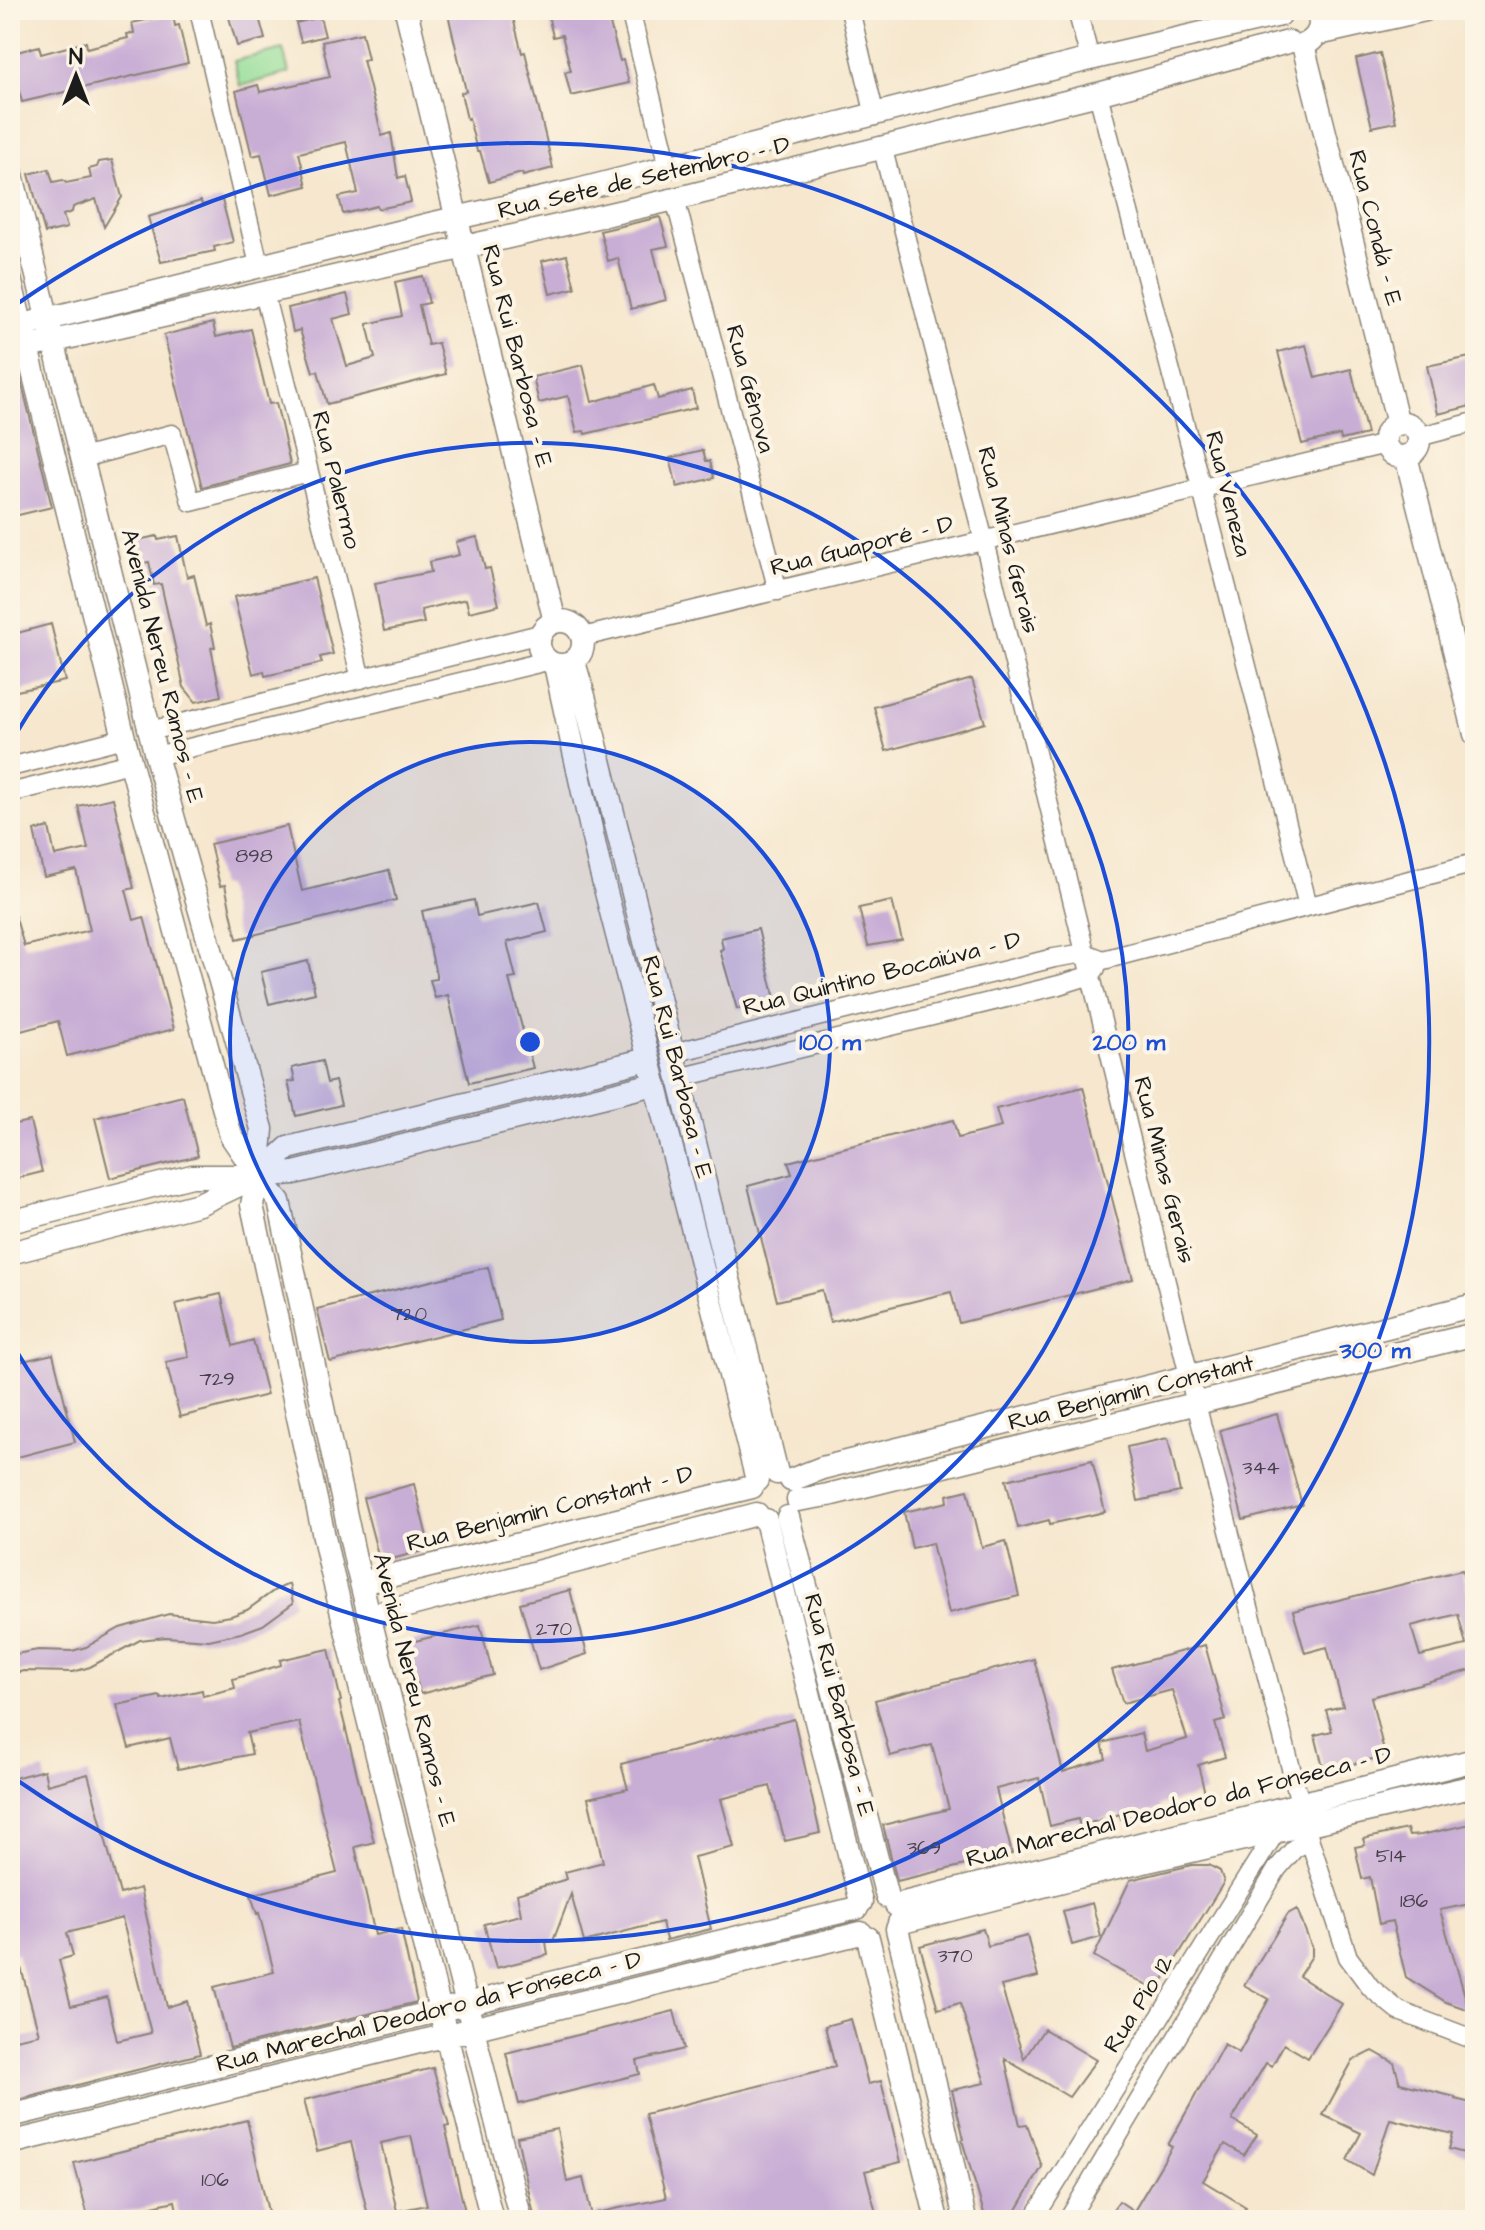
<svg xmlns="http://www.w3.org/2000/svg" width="1485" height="2230" font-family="'Architects Daughter',sans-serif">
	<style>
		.green { fill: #94de99; stroke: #587d5a; stroke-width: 2 }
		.building { fill: #c8add5; fill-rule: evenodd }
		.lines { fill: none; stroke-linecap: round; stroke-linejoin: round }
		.minor-casing { stroke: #898275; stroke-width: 21 }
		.tertiary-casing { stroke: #898275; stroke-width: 25 }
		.minor { stroke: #fff; stroke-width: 18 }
		.tertiary { stroke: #fff; stroke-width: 22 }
		.ring { fill: none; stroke: #1d4ed8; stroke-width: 4 }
		.labels { text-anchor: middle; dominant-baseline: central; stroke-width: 8; stroke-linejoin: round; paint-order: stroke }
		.number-label { font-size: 20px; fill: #47404a }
		.street-label { font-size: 24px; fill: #1c1c1c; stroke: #fcf5e5 }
		.centre { fill: #1d4ed8; stroke: #fcf5e5; stroke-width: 4 }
		.ring-label { font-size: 24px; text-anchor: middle; font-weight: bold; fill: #1d4ed8; stroke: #fcf5e5; stroke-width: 8; stroke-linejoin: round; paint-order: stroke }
	</style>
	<rect width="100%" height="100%" fill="#fcf5e5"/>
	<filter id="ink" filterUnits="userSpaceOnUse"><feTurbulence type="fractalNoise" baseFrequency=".0125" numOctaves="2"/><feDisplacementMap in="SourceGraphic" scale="16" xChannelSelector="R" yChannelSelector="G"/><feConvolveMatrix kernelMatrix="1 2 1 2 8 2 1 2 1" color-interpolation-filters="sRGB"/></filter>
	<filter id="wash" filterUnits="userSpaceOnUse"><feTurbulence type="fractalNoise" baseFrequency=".006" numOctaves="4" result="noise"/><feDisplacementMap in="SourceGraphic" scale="32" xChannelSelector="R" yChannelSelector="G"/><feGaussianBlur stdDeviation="1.8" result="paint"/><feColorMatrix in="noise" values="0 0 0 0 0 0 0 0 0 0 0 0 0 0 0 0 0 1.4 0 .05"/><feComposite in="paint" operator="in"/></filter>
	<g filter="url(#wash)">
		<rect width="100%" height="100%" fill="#f6e7ce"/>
		<!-- green -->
		<path class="green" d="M283,49L289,73L240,86L234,61Z"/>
		<g id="blocks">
			<!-- building -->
			<path class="building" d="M227,10H257L265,39L237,46Z
				M447,10H511L522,53L525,52L553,168L523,176L522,173L489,182L480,151H477L469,118L467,119L461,93L466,91Z
				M547,10H611L614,23L610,24L620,61L623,60L629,83L571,96L565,72L571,71L562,35L553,37Z
				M173,14L175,26L179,25L188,63L22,102L10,54L39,46L41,54L86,42L87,48L128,38L127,34L134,33L132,23Z
				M320,17L325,36L301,42L296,23Z
				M362,33L368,59L363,60L382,136L391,133L398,178L405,176L411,202L378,209L377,206L343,214L339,197L358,193L346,142L299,153L307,186L271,195L261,154L252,156L236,91L258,85L260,92L330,77L322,42Z
				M1380,53L1396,122L1372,127L1356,59Z
				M112,160L122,197L104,227L96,199L73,207L72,212L63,215L67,228L45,233L29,174L49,169L53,182L63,180L66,183L91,178L89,169L97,167L99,162Z
				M222,200L233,242L214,247L215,251L161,262L148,217L201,201L202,205Z
				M660,217L668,246L653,249L666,300L631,309L618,258L608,261L600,231Z
				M567,255L575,288L550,294L542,261Z
				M423,276L429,303L419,305L428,345L438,343L446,374L327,404L318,371L313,372L300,330L293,332L288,308L347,294L352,314L333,319L347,366L375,358L367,324L402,316L395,282Z
				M213,323L216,337L251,329L269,404L276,403L290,464L202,487L164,335Z
				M1306,345L1315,378L1351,369L1367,434L1341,440L1340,435L1302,444L1278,352Z
				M1475,356V405L1438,414L1427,366Z
				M17,364L52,507L10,517V365Z
				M583,365L592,402L654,385L658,399L692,390L696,408L585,434L584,431L577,432L568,396L539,403L533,377Z
				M703,450L706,461H710L714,478L677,487L670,458Z
				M157,536L158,540L178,536L187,577L194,575L206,626L210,624L215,647L211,648L221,696L196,702L184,687L161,584L154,585L149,562L138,564L133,541Z
				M477,537L485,569L490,568L499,605L469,612L466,599L421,610L424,623L384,631L375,583L431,572L429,562L459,555L456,542Z
				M314,578L333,654L320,657L322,663L265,676L264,671L253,674L234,597Z
				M51,624L65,681L12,692L10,635Z
				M972,679L985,723L886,751L874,707Z
				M113,798L134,888L126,890L134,920L144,917L174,1029L67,1056L58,1021L10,1034V915H15L24,946L90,930L76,870L44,877L34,831L49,827L55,856L88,849L78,806Z
				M287,826L302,891L389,870L396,900L237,939L225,885L220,886L210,844Z
				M474,900L477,916L539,902L547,932L507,942L516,978L509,979L533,1068L469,1083L448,995L435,998L430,980L437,979L422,911Z
				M892,901L902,940L868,946L859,908Z
				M758,929L775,999L737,1009L720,950L723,949L721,938Z
				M308,961L315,993L269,1004L261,972Z
				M322,1061L327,1083L335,1081L341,1105L296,1116L288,1082L295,1081L292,1068Z
				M1083,1087L1133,1279L959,1323L951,1292L830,1322L822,1290L777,1301L748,1186L792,1174L788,1162L953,1120L958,1138L1001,1127L996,1109Z
				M183,1096L198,1156L110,1178L95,1118Z
				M30,1121L42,1172L10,1180V1125Z
				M488,1267L501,1320L330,1362L317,1309Z
				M221,1294L233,1346L253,1340L267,1395L180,1417L166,1362L189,1357L176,1304Z
				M53,1354L75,1442L10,1459V1364Z
				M1277,1414L1302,1505L1243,1520L1220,1430Z
				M1168,1438L1180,1492L1138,1501L1127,1447Z
				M1092,1460L1105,1512L1050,1524L1049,1520L1018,1528L1006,1480Z
				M414,1484L430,1549L380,1562L363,1498Z
				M968,1490L982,1547L1006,1541L1019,1596L949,1613L932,1543L912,1548L904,1512L948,1502L947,1495Z
				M1462,1570L1475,1619V1669L1371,1697L1385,1756L1324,1771L1315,1735L1332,1731L1326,1710L1343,1706L1327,1647L1305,1653L1293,1611ZM1458,1614L1466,1645L1420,1656L1411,1626Z
				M289,1584L293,1603L263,1625L241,1633L209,1640L166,1637L140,1640L90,1667L73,1672L23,1671L10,1675V1655L38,1650L72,1651L86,1647L120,1628L169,1614L212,1619L231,1616L247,1610L275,1590Z
				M570,1590L587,1654L539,1670L520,1603Z
				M480,1625L493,1675L420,1694L407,1643Z
				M1205,1645L1226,1720L1215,1723L1225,1757L1198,1765L1205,1793L1159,1806L1160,1809L1121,1819L1120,1814L1080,1826L1078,1819L1050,1826L1039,1778L996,1789L1012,1854L897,1881L883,1825L949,1809L932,1745L890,1756L875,1700L1034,1659L1063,1772L1106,1759L1102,1743L1141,1733L1145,1751L1187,1739L1172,1690L1123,1703L1112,1670Z
				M329,1649L341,1701L339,1702L374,1842L355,1847L375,1935L401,1929L417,2002L230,2048L214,1987L274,1972L259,1913L257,1914L251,1895L337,1873L299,1722L247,1733L252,1754L178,1769L170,1738L129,1748L117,1705L160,1696L161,1699L202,1690L203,1696L235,1688L233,1679L281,1665L280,1660Z
				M794,1719L820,1833L785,1841L770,1786L721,1799L734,1847L694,1857L711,1929L666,1940L662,1922L584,1942L571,1894L553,1941L546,1942L548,1955L496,1968L484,1924L521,1915L517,1894L567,1879L565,1872L603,1862L588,1798L628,1789L621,1764Z
				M44,1770L47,1785L88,1774L120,1894L140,1888L167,2007L187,2001L200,2054L10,2102V2040L39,2034L17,1953L10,1955V1779ZM122,1918L151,2033L117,2041L107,1997L71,2006L59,1960L73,1956L67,1933Z
				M1475,1823V1903L1440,1910L1469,2010L1446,2002L1406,1977L1392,1921L1379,1924L1370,1877L1362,1879L1355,1847L1365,1845L1363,1839L1407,1829L1409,1836L1421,1835Z
				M1192,1865H1209L1220,1871L1224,1882L1156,1991L1094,1956L1130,1880Z
				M1092,1903L1101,1937L1072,1945L1063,1911Z
				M1297,1909L1312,1948V1956L1299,1976L1342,2004L1308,2058L1284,2044L1272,2066L1266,2063L1232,2120L1257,2135L1244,2155L1225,2144L1203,2181L1246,2207L1238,2220H1105L1119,2201L1134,2211L1172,2147L1168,2145L1224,2044L1239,2053L1269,1999L1244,1985L1288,1914Z
				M983,1929L988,1946L1027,1936L1038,1977L1001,1986L1024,2059L1044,2029L1096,2060L1069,2097L1005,2059L1020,2125L1027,2124L1042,2167L1011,2220H986L962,2140L964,2139L952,2090L985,2083L960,2003L938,2009L920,1946Z
				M674,2011L684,2049L637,2061L640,2074L519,2104L506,2053Z
				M851,2019L868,2084L881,2081L901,2162L865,2171L878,2220H597L596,2213L666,2198L645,2114L835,2067L825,2026Z
				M1373,2051L1394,2063L1400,2083L1455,2097V2099L1475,2104V2156L1449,2149L1453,2134L1390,2119L1372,2175L1347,2160L1361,2133L1323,2115L1353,2060Z
				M433,2068L449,2126L445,2127L467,2220H369L351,2142L317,2151L304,2100ZM411,2136L427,2205L397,2211L381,2143Z
				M247,2120L270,2220H179L175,2201L89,2220L74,2163Z
				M557,2129L567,2182L583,2178L593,2220H535L517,2137Z"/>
		</g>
	</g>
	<g filter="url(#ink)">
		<use href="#blocks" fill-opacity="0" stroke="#898275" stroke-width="2"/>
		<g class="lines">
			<defs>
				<path id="minor" d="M199,10L259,265
					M630,10L668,166
					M850,10L875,116
					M1077,10L1090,59
					M1098,94L1202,490L1308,906
					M882,146L984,541L1196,1404L1310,1841L1348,1957L1371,1988L1399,2011L1475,2040
					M675,199L778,591
					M264,293L361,679
					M1418,437L1475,422
					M82,458L172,434L191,502L308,472
					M583,637L1386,444
					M150,731L540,634
					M156,756L547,661
					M10,767L124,738
					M10,793L130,763
					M673,1053L1054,958L1085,953L1103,960L1475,863
					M679,1078L1059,985L1091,975L1096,968
					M1033,2220L1275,1833L1273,1824
					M1068,2220L1277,1869L1295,1848L1310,1841"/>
				<path id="tertiary" d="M406,10L555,622
					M1318,34L1425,10
					M1308,43C1320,35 1324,22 1315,10
					M1303,45L1398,424
					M10,167L156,756L262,1129L258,1176L279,1201L356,1563L521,2220
					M10,279L124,738L231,1136L258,1176L252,1205L331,1569L492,2220
					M35,322L430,224L574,191L1090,59L1280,15
					M10,351L675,199L1098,94L1288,42
					M1385 440a17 17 0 1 1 34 0a17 17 0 1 1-34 0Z
					M1406,456L1475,734
					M539 643a22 22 0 1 1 44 0a22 22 0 1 1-44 0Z
					M574,662L584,696L777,1473
					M555,665L599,865L757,1480
					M10,1222L192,1176H258L294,1173L654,1084
					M10,1253L199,1204L258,1176L288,1148L648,1059
					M791,1480L822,1468L1475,1305
					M798,1500L828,1495L1475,1334
					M788,1517L887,1897
					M766,1520L861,1902
					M361,1583L752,1487
					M369,1616L757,1514
					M896,1905L1475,1760
					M899,1923L1078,1877L1475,1786
					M897,1929L938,2096L965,2220
					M868,1938L937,2220
					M10,2116L857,1908
					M10,2143L861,1933"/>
			</defs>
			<!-- minor casing -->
			<use href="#minor" class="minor-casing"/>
			<!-- tertiary casing -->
			<use href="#tertiary" class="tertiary-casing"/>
			<!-- minor -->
			<use href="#minor" class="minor"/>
			<!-- tertiary -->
			<use href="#tertiary" class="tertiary"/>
		</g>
	</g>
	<!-- distance rings -->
	<circle cx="530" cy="1042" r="300" fill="#1d4ed8" fill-opacity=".12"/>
	<g class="ring">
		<circle cx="530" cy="1042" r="300"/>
		<path d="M11 742A599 599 0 1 1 11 1342"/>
		<path d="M14 306A899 899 0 1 1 14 1778"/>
	</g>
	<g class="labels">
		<!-- number labels -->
		<g class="number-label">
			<text x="254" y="856">898</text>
			<text x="409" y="1314">720</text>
			<text x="217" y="1379">729</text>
			<text x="1261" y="1468">344</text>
			<text x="554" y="1629">270</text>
			<text x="924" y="1848">369</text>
			<text x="1391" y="1856">514</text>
			<text x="1414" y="1901">186</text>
			<text x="955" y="1956">370</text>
			<text x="215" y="2180">106</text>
		</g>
		<!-- street labels -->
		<g class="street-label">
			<text transform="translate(644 178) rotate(-13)">Rua Sete de Setembro - D</text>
			<text transform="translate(1375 228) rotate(76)">Rua Condá - E</text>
			<text transform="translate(517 356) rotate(76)">Rua Rui Barbosa - E</text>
			<text transform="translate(750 389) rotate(75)">Rua Gênova</text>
			<text transform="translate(336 480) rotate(76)">Rua Palermo</text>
			<text transform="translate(1228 494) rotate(76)">Rua Veneza</text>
			<text transform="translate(1008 540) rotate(76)">Rua Minas Gerais</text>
			<text transform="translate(862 546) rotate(-14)">Rua Guaporé - D</text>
			<text transform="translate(162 666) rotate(76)">Avenida Nereu Ramos - E</text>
			<text transform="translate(882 974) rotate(-14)">Rua Quintino Bocaiúva - D</text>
			<text transform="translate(677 1067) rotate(76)">Rua Rui Barbosa - E</text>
			<text transform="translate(1164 1170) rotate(76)">Rua Minas Gerais</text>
			<text transform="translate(1131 1393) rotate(-14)">Rua Benjamin Constant</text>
			<text transform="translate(550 1509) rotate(-14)">Rua Benjamin Constant - D</text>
			<text transform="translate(414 1690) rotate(76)">Avenida Nereu Ramos - E</text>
			<text transform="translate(839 1705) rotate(76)">Rua Rui Barbosa - E</text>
			<text transform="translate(1179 1807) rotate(-14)">Rua Marechal Deodoro da Fonseca - D</text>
			<text transform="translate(1139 2004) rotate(-58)">Rua Pio 12</text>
			<text transform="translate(429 2012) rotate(-14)">Rua Marechal Deodoro da Fonseca - D</text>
		</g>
	</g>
	<circle cx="530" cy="1042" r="12" class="centre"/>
	<g class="ring-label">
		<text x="830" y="1050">100 m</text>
		<text x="1129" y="1050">200 m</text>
		<text x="1375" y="1358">300 m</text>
	</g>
	<!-- margin -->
	<rect width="1485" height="2230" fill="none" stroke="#fcf5e5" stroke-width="40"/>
	<!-- north arrow -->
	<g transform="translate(76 76)" stroke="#fcf5e5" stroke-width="6" paint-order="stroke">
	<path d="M0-6L14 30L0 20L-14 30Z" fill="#1c1c1c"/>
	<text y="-12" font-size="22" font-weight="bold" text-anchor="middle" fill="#1c1c1c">N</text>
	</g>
</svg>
